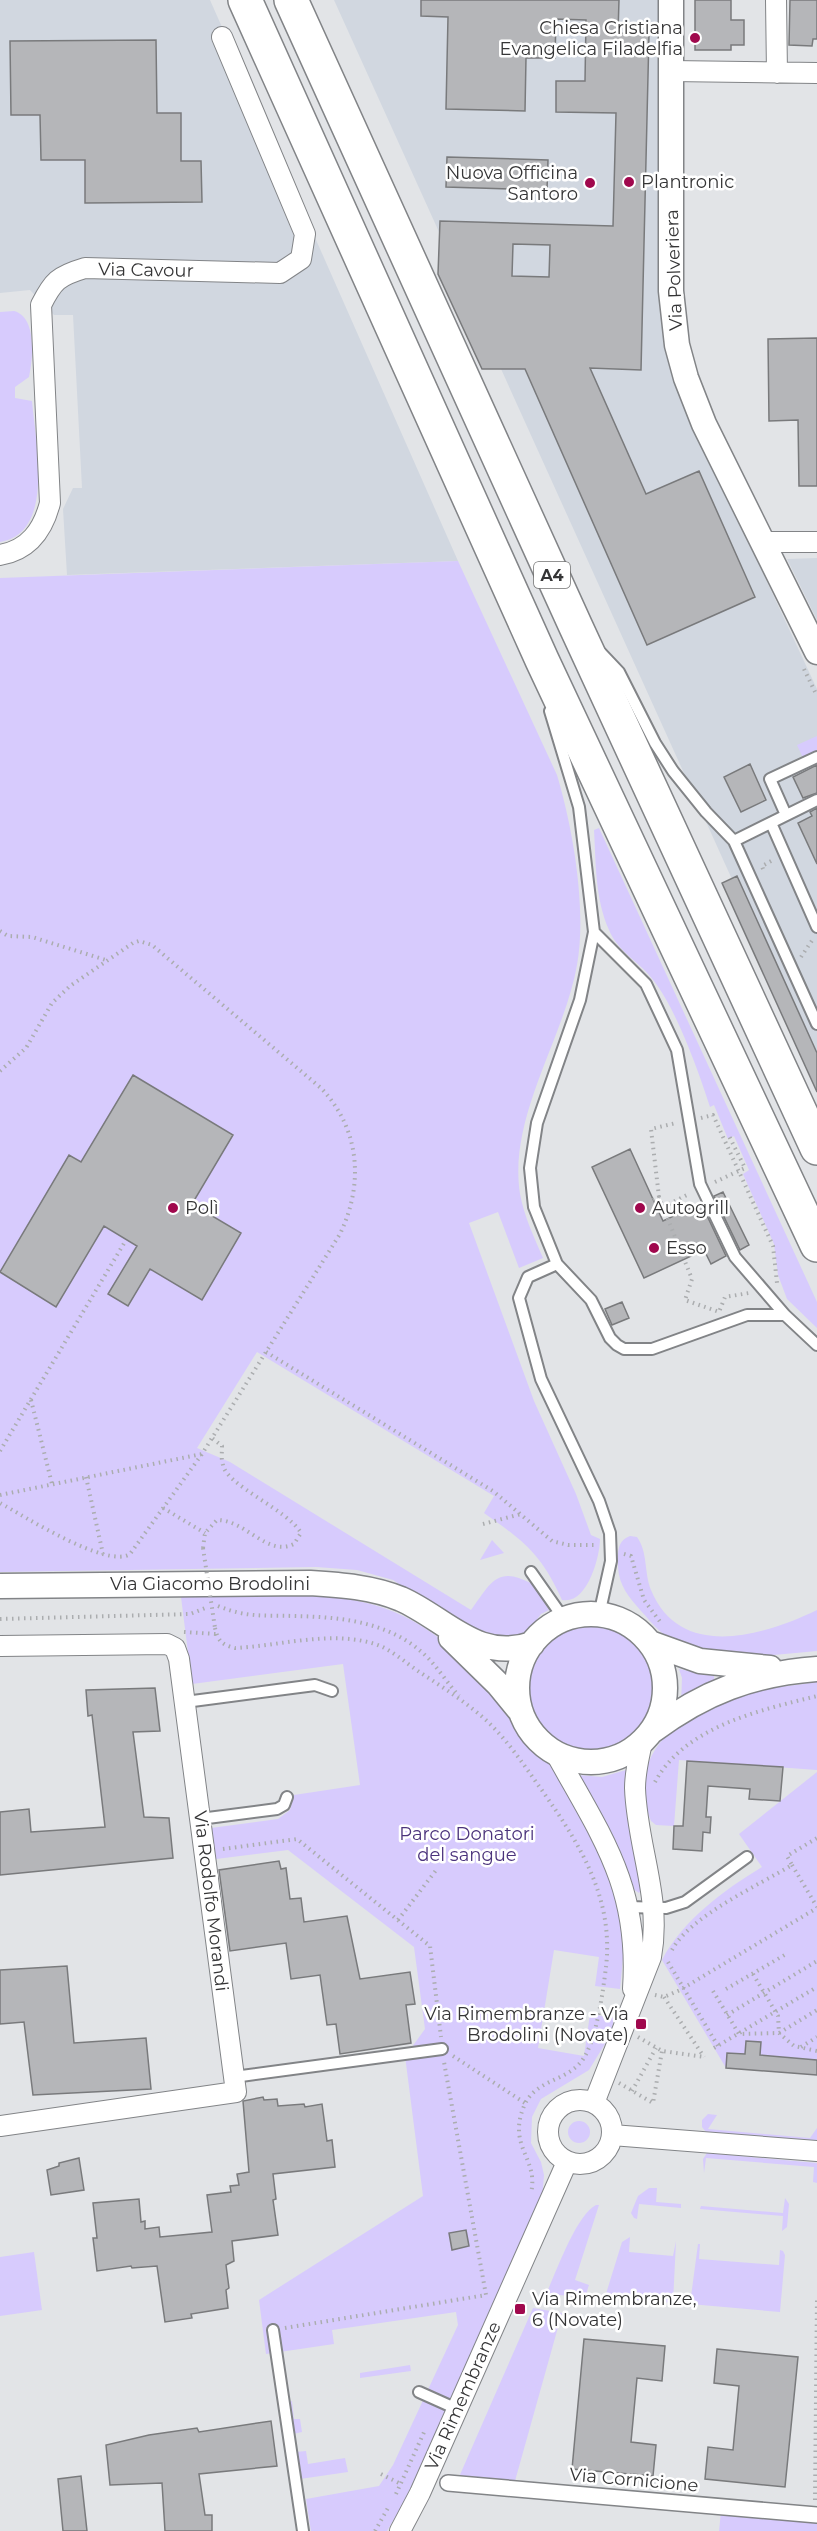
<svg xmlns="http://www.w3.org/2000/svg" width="817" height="2531" font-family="Montserrat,sans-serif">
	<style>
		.built { fill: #d1d7e0 }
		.green { fill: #d7cbfd }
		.building { fill: #b5b6b9; stroke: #797a7c; stroke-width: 1.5; fill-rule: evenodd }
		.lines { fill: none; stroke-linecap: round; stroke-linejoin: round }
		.service-casing { stroke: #828487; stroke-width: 14 }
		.pedestrian-casing { stroke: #828487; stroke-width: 18 }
		.minor-casing { stroke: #828487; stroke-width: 22 }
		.tertiary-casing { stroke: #828487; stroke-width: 27 }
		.motorway-casing { stroke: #828487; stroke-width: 36 }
		.path { stroke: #abadaf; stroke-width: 4; stroke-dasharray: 1.5 4.5; stroke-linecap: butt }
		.service { stroke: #fff; stroke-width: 10 }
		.pedestrian { stroke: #fff; stroke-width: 15 }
		.minor { stroke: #fff; stroke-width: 20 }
		.tertiary { stroke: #fff; stroke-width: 24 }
		.motorway { stroke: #fff; stroke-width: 33 }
		.path-bridge { stroke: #abadaf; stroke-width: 4; stroke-dasharray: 1.5 4.5; stroke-linecap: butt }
		.poi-dot { fill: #a0084d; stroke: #fff; stroke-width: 2 }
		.labels { text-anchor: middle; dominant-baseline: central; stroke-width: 5; stroke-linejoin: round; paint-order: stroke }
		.shield { fill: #fff; stroke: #727272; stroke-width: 1.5 }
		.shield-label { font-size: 16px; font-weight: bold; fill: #353536 }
		.poi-label { font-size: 18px; fill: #353536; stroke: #fff; text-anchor: start }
		.street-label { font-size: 18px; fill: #353536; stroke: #fff }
		.park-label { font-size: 18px; fill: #4b337c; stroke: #fff }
	</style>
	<rect width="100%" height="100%" fill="#e2e4e7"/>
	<!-- built -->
	<path class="built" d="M0,0H210L458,561L67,575L63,509L73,488H82L73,315H54L30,290L0,293Z
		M334,0H664L659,295L681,397L817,689V1067Z
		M817,558V620L787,559Z"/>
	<!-- green -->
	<path class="green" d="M14,311C37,317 33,358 29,377L15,387V398L32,401C35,440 56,533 0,542V312Z
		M458,561L557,775C573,829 587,909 577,965C564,1039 508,1117 520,1194C524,1216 534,1237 543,1258L519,1268L498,1212L469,1223L534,1401L576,1494L591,1535L600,1539C600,1557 587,1605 562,1600C542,1555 524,1541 484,1513L494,1496L257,1352L197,1448L230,1462L471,1610C491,1583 497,1564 534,1585L549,1610L541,1614L530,1629L517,1639L504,1643L454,1620L393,1580L357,1570L316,1567L0,1572V578Z
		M817,736V752L803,758L797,745Z
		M599,828L817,1302V1328L787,1299L778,1275L774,1244L743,1174L749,1170L734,1136L728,1139L714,1105L710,1107C699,1072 676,1009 654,981C640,962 618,952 609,930C595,898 596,864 594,830Z
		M630,1536L637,1537C648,1552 644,1573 651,1590C681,1662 765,1635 817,1610V1651C773,1655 721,1662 679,1644C664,1638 652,1623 641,1611C629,1597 619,1586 618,1567C618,1554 616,1541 630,1536Z
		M492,1540L504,1553L480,1560Z
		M235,1595C315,1595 378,1589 444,1642C457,1653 470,1663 481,1677C501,1704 521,1745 550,1761L615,1878L624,1947L620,1989L595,1986L599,1957L554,1950L538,2048L584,2056L590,2014L614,2018L611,2034L589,2070L541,2099L532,2117L531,2143L541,2162L544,2175L542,2199L404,2502L387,2531H311L306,2499L379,2486L393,2465L458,2325L456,2312L332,2330L334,2344L266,2354L259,2300L423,2196L404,2048L412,2047L425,2029L414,1947L288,1850L216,1859L211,1828L278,1819L290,1810L294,1795L360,1785L343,1664L192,1684L181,1597Z
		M529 1688a62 62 0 1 1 124 0a62 62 0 1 1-124 0Z
		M679,1669L714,1676L715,1688L681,1704L682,1678Z
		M817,1682V1770L679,1760L674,1826L656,1825L651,1821C623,1751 685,1710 744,1693C767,1687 793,1686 817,1682Z
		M626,1770V1806L643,1888L639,1893L633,1889L617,1844L578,1775L602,1777Z
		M817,1772V2075L726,2068L662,1960C683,1920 724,1890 762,1867L739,1834Z
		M708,2114L717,2115L708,2129L810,2138L817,2128V2142L706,2132L702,2127V2120Z
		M568 2132a11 11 0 1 1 22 0a11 11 0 1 1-22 0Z
		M707,2153L817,2163V2183L813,2182L814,2167L706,2158L704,2173L703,2159Z
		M649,2188H657L656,2202L681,2204V2208L639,2204L637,2219L634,2218L631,2213L638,2196Z
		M785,2198L789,2204L787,2227L782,2231L783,2216L700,2209L701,2206L783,2213Z
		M596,2205H599L575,2280L589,2285L585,2297L546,2294C556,2273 576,2215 596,2205Z
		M630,2237L629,2252L673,2256L676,2241L673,2303L605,2297L622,2242Z
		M698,2244H700L699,2259L779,2265L780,2250L783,2251L785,2255L780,2312L690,2304Z
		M34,2252L42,2310L0,2316V2257Z
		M533,2308L562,2313L515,2481L459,2477Z
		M410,2365L411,2371L360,2378V2373Z
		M292,2401L294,2419H300L302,2432L293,2434L288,2402Z
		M306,2451L308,2464L345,2458L348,2472L300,2479L296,2452Z
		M722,2502L817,2509V2531H719Z"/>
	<!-- building -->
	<path class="building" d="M421,0H619L618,33L649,34L641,370L590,368L646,494L699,471L755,597L647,645L525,369H482L438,274L440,221L613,226L616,113L556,112V81H585L586,20L556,19L555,58H526L525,111L446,109L448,17L421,16ZM513,244L550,245L549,277L512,276Z
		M695,0H731V20H744V45H731V50H695Z
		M790,0H817V39H813L812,46L789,45Z
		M156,40L157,113H181V161H201L202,202L85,203V160H41L40,115H11L10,41Z
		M447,157L548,160L547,190L446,187Z
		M817,338V486H799L798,420L769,421L768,339Z
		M750,764L766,800L741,812L724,777Z
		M817,765V793L803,798L793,777Z
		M817,808V864L798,823L812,816L810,812Z
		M737,876L817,1053V1092L722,883Z
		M133,1075L233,1135L192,1204L241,1233L202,1300L150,1269L128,1306L108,1294L137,1246L104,1226L56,1307L0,1272L69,1155L81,1162Z
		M630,1149L663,1221L701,1203L726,1256L711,1264L704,1250L644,1278L592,1167Z
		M723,1192L749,1245L740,1250L714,1196Z
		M622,1302L629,1318L612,1325L605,1309Z
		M155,1688L160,1731L133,1732L144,1817L169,1818L173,1858L0,1875V1812L29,1809L31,1832L105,1827L92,1715L88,1716L86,1690Z
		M687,1761L783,1767L780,1801L749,1799L750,1789L708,1786L706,1817H711L710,1833L703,1832L702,1851L673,1849L674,1826H683Z
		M279,1861L281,1869L286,1868L290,1899L301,1898L304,1922L347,1916L360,1979L410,1972L415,2004L406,2005L411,2043L340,2054L336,2024L327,2025L320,1975L291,1979L286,1943L230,1951L219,1870Z
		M67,1966L74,2043L146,2038L151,2089L33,2095L24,2022L0,2024V1970Z
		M746,2041L761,2042L760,2055L817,2060V2075L726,2068L727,2053L745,2054Z
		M263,2097L264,2100L277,2099L278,2106L304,2104L305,2107L322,2104L327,2141L332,2140L335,2167L273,2174L276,2199L273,2200L278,2235L232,2241L234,2261L226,2265L229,2288L226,2290L228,2308L191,2314L192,2318L165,2322L157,2266L132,2268L131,2266L97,2271L93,2238H97L93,2203L139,2199L141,2222L145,2221V2229L159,2227L160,2237L212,2232L207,2195L231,2192L230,2186L239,2185L237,2174L249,2172L243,2101Z
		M79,2158L84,2190L51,2195L47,2170L59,2166V2163Z
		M466,2230L469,2246L452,2250L449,2233Z
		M584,2339L665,2346L662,2381L637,2378L631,2442L656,2445L653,2476L572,2469Z
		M717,2349L798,2357L785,2487L705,2479L708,2447L733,2450L739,2386L714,2383Z
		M271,2421L277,2466L199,2474L205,2515H212V2531H165L162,2483L110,2485L106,2445L149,2435L197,2428L199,2432Z
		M81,2476L87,2531H63L58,2479Z"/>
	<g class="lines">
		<defs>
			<path id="service" d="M601,653L619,672L655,743L673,771L706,812L734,841L817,1024
				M550,711L579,807L594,932L646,984L677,1050L700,1184L735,1257L785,1315L817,1345
				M786,815L770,779L817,757
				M771,823L817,927
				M734,841L817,800
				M594,932L580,1000L537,1123L530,1168L534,1207L557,1264L591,1300L610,1338L617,1345L624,1349H652L747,1315H785
				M557,1264L528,1277L519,1298L541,1379L599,1501L610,1533L611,1561L599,1615
				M531,1572L564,1619
				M185,1702L315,1685L332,1691
				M200,1819L277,1809L284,1805L287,1797
				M628,1907L666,1908L685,1902L747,1857
				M234,2077L442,2049
				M273,2330L303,2531
				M419,2392L457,2409"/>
			<path id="pedestrian" d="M448,2483L817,2515"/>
			<path id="minor" d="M776,0L777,73
				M671,71L817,73
				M763,542H817
				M0,555C29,550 43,530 50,503L41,305C53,281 58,276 85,268L280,273L301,259L305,234L222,37
				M0,1646L167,1644L175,1648L179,1659L236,2092L0,2126
				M556,1754C602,1837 640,1888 633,1989
				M548 2132a32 32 0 1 1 64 0a32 32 0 1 1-64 0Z
				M594,2103L651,1957C662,1897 637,1847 635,1788C635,1772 639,1757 642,1742
				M612,2135L817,2151
				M400,2531L420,2493L567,2162"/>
			<path id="tertiary" d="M671,0V291L677,345L686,378L704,424L817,652
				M0,1586L310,1583C341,1585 372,1587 401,1599C446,1619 478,1663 532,1644
				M517 1688a74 74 0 1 1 148 0a74 74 0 1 1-148 0Z
				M451,1638L498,1684L521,1712
				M650,1643L700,1661L770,1668
				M652,1731C704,1692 752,1674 817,1669"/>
			<path id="motorway" d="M245,0L542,660L817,1245
				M291,0L576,627L817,1148"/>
		</defs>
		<!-- service casing -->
		<use href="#service" class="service-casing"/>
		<!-- pedestrian casing -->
		<use href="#pedestrian" class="pedestrian-casing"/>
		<!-- minor casing -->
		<use href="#minor" class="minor-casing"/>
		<!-- tertiary casing -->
		<use href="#tertiary" class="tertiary-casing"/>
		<!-- motorway casing -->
		<use href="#motorway" class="motorway-casing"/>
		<!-- path -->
		<path class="path" d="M804,669L817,696
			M763,869L762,866L773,860
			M0,931L8,936L32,937L106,960
			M801,957L813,939
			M0,1071L26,1048L52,1003L70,986L133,943L139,941L152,945L322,1089C360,1130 364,1184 340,1234L202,1454L130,1554C107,1569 24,1516 0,1503
			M701,1118L713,1115L773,1246L777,1283
			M715,1182L745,1168L729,1136
			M659,1197L651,1129L676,1123
			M653,1200L659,1197L663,1207L689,1194
			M663,1207L692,1279L685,1300L719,1312L725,1297L749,1293
			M266,1352L493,1491L552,1541L568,1545H596
			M31,1400L52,1484
			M0,1451L126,1240
			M86,1477L103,1554
			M0,1495L202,1454
			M163,1508L205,1533
			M483,1524L521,1514
			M203,1548L205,1533L217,1520C246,1520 267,1557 294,1544L301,1533C288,1510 226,1485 223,1465C221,1460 222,1452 222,1446L212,1438
			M624,1554L631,1556L644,1600L661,1623
			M218,1606C247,1618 264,1615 294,1616C343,1617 394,1622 430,1660C440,1671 449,1685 459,1696
			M0,1619L190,1614L208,1607
			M215,1628C218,1641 222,1645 235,1648C279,1646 331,1630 375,1644C391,1649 407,1664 421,1673C444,1688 467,1703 487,1721C508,1741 524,1765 541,1789C579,1843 614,1897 606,1967C603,1991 596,2046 580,2063C563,2082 535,2080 524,2106C507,2147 539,2158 531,2193
			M184,1632L216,1634
			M655,1782C685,1726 761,1710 817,1696
			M223,1849L297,1839L430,1946L441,2037
			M792,1865L817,1907
			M398,1920L437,1869
			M672,1950C690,1916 759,1885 792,1865L787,1856L817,1838
			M668,1962L718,2046
			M753,1974L778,2016L779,2033L817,2010
			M726,1989L788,1953
			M713,1991L739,2034L779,2033L794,2046L817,2051
			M655,1995L664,1997L680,1990L817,1908
			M664,1997L704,2057
			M727,2015L817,1961
			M638,2037L662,2051L705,2057
			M801,2047L817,2037
			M714,2048L817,1987
			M453,2056L525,2103
			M619,2083L653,2103L662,2051
			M632,2091L656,2048
			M285,2328L486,2295L444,2062
			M381,2474L401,2484
			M396,2494L425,2430
			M815,2500L817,2297
			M375,2531L388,2508"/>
		<!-- service -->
		<use href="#service" class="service"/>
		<!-- pedestrian -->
		<use href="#pedestrian" class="pedestrian"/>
		<!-- minor -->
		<use href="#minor" class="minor"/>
		<!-- tertiary -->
		<use href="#tertiary" class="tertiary"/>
		<!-- motorway -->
		<use href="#motorway" class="motorway"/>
		<!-- path-bridge -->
		<path class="path-bridge" d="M203,1548L215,1628"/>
	</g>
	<!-- markers -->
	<g class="poi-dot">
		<circle cx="695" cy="38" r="6"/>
		<circle cx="629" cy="182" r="6"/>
		<circle cx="590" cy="183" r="6"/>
		<circle cx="173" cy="1208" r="6"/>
		<circle cx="640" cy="1208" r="6"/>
		<circle cx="654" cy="1248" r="6"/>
		<rect x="635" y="2018" width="12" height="12" rx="3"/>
		<rect x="514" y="2303" width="12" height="12" rx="3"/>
	</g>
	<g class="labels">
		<!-- shield labels -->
		<rect class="shield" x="534" y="562" width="36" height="26" rx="4.5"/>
		<g class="shield-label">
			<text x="552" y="575">A4</text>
		</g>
		<!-- poi labels -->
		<g class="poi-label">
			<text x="683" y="28" text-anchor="end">Chiesa Cristiana<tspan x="683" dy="21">Evangelica Filadelfia</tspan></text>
			<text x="578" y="173" text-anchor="end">Nuova Officina<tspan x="578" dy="21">Santoro</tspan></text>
			<text x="641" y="182">Plantronic</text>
			<text x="185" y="1208">Polì</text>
			<text x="652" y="1208">Autogrill</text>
			<text x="666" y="1248">Esso</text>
			<text x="629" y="2014" text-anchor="end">Via Rimembranze - Via<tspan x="629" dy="21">Brodolini (Novate)</tspan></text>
			<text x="532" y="2299">Via Rimembranze,<tspan x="532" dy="21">6 (Novate)</tspan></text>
		</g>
		<!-- street labels -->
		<g class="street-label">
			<text transform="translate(146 270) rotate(1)">Via Cavour</text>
			<text transform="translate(674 270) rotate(-92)">Via Polveriera</text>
			<text x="210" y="1584">Via Giacomo Brodolini</text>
			<text transform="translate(211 1901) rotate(83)">Via Rodolfo Morandi</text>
			<text transform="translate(463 2396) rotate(-66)">Via Rimembranze</text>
			<text transform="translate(634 2480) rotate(5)">Via Cornicione</text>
		</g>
		<!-- park labels -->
		<g class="park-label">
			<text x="467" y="1834">Parco Donatori<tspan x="467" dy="21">del sangue</tspan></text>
		</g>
	</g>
</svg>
